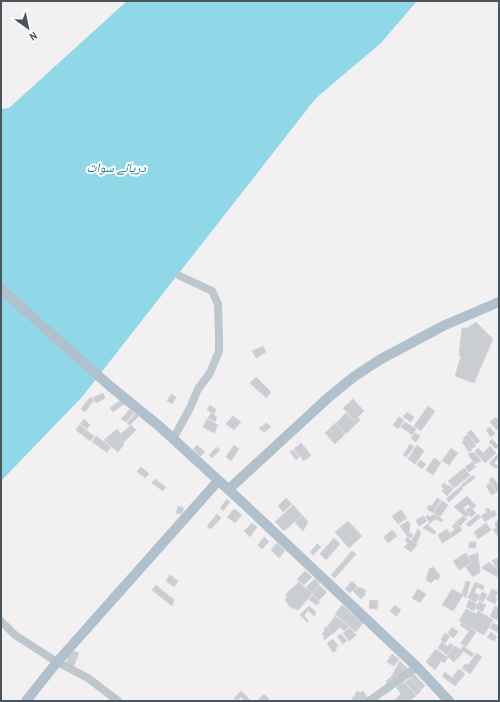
<svg xmlns="http://www.w3.org/2000/svg" width="500" height="702" font-family="'Archivo Narrow','Noto Naskh Arabic',sans-serif">
	<style>
		.water { fill: #90d8e8 }
		.building { fill: #cacdd2; stroke: #d4d6db }
		.lines { fill: none; stroke-linecap: round; stroke-linejoin: round }
		.minor { stroke: #bfc7ce; stroke-width: 8 }
		.major { stroke: #b1c0cd; stroke-width: 10 }
		.labels { text-anchor: middle; dominant-baseline: central; stroke-width: 4; stroke-linejoin: round; paint-order: stroke }
		.water-label { font-size: 13px; font-style: italic; fill: #137e96; stroke: #fff }
	</style>
	<rect width="100%" height="100%" fill="#f2f0f0"/>
	<!-- water -->
	<path class="water" d="M127,1H417L381,43L316,98L82,397L1,481V109L9,108Z"/>
	<!-- building -->
	<path class="building" d="M476,322L493,339L474,383L455,376L461,356L459,355L462,328H467Z
		M263,346L266,352L256,358L252,351Z
		M256,377L271,392L266,398L250,383Z
		M103,393L105,398L96,403L93,398Z
		M171,394L176,397L172,404L167,401Z
		M90,397L94,400L85,412L81,409Z
		M353,399L364,411L354,420L343,408Z
		M121,400L124,404L113,412L110,408Z
		M210,405L216,409L214,414L207,410Z
		M428,406L435,411L421,431L414,426Z
		M130,409L134,413L126,422L121,419Z
		M407,412L414,417L411,422L403,417Z
		M136,413L139,416L130,425L127,423Z
		M211,413L217,417L215,422L208,418Z
		M346,413L354,421L358,417L360,420L346,434L336,423Z
		M233,416L241,422L234,430L226,424Z
		M399,417L404,420L398,429L393,425Z
		M496,417L499,421V428L497,430L490,422Z
		M84,419L90,425L87,429L80,424Z
		M207,419L218,425L214,433L203,427Z
		M405,422L416,429L412,435L401,427Z
		M267,423L271,427L264,432L259,428Z
		M335,423L345,434L335,444L325,433Z
		M79,425L94,436L90,441L76,430Z
		M131,425L136,430L123,443L119,440L123,437L121,434Z
		M490,427L495,434L491,437L486,430Z
		M117,429L123,437L119,440L124,444L118,452L104,440Z
		M471,430L480,441L476,444L467,433Z
		M415,433L420,436L416,442L411,438Z
		M468,434L476,446L471,449L463,438Z
		M96,436L111,447L107,452L92,442Z
		M492,439L499,446L496,449L489,442Z
		M464,440L472,450L469,452L462,442Z
		M301,443L311,455L304,461L294,449Z
		M410,444L414,447L406,457L403,455Z
		M197,445L205,452L202,455L200,456L193,449Z
		M234,445L239,449L231,461L226,457Z
		M417,445L424,451L415,464L408,459Z
		M490,446L496,453L485,463L475,451L478,448L483,453Z
		M217,447L220,450L212,458L209,455Z
		M451,448L458,453L449,465L442,461Z
		M293,450L299,457L296,460L290,452Z
		M471,453H475L481,461L475,464L468,454Z
		M498,454L499,460L498,459L494,463L498,466L496,469L489,463Z
		M434,458L441,463L433,475L426,470Z
		M420,460L426,464L422,469L417,465Z
		M472,462L476,467L469,472L465,467Z
		M141,467L149,474L145,478L137,471Z
		M464,468L470,475L454,488L448,481Z
		M473,475L475,478L463,487L461,485Z
		M493,477L499,487V491L497,492L489,480Z
		M155,479L166,487L163,491L152,483Z
		M444,483L448,486L449,485L453,489L447,496L442,491L444,489L441,486Z
		M490,483L496,492L492,495L486,486Z
		M461,486L463,489L449,502L446,499Z
		M467,496L476,506L473,509L468,504L463,508L469,515L466,517L454,507Z
		M286,498L292,504L283,512L278,506Z
		M437,498L441,500L433,513L427,509L429,505L432,506Z
		M227,499L230,502L223,511L220,508Z
		M442,501L448,505L440,517L434,513Z
		M293,505L302,515L284,531L275,522Z
		M178,506L184,508L181,514L176,513Z
		M470,507L476,513L471,517L466,510Z
		M488,508L491,512L494,510L497,515L492,518L485,510Z
		M234,509L242,515L235,523L227,517Z
		M401,510L407,518L398,524L392,516Z
		M487,512L491,518L485,522L481,516Z
		M217,514L221,518L211,529L207,526Z
		M434,514L443,520L442,522L435,519L428,525L436,532L434,534L423,528L430,522L425,517L428,515L430,517Z
		M478,514L481,517L469,527L466,524Z
		M302,515L308,522L303,531L295,522Z
		M423,516L427,521L419,526L416,520Z
		M463,516L467,519L460,526L455,523Z
		M499,519V537L493,530L496,528L495,523Z
		M348,521L362,536L349,548L335,532Z
		M408,521L410,524L409,532L413,535L411,538L407,536L400,526Z
		M252,523L257,527L250,537L244,531Z
		M486,523L491,530L478,539L474,532Z
		M455,524L460,527L462,530L452,537L450,533L455,530L452,526Z
		M418,529L421,533L416,544L412,540Z
		M447,529L452,537L442,543L438,535Z
		M392,530L397,536L388,543L384,537Z
		M264,537L269,542L262,549L258,545Z
		M407,537L417,545L411,552L404,547L408,543L405,540Z
		M334,538L340,544L326,560L320,554Z
		M469,542H476V548H469Z
		M277,543L285,551L279,558L271,550Z
		M317,544L321,547L313,555L310,552Z
		M352,551L356,554L335,578L331,575Z
		M466,553L471,563L459,570L453,561Z
		M478,553L480,572L473,577L466,567L472,563L468,556Z
		M497,558L499,561V570L492,561Z
		M489,562L499,571L497,577L482,568Z
		M433,567L440,575L438,580L435,579L431,583L426,580L429,569Z
		M305,571L312,577L304,585L297,579Z
		M170,575L178,581L174,587L166,581Z
		M315,579L320,584L312,593L306,587Z
		M352,581L357,586L350,593L345,589Z
		M466,581L470,582L466,598L462,594Z
		M299,582L312,594L298,610L290,607L285,600L287,597L286,594Z
		M475,582L484,586L483,590L477,587L474,593L479,595L476,602L468,598Z
		M156,585L174,600L172,606L152,590Z
		M320,586L327,592L319,600L312,593Z
		M358,587L359,588L360,587L362,589L363,588L366,591L364,593L366,594L361,599L353,591Z
		M418,589L426,594L420,603L412,598Z
		M452,589L463,595L453,611L442,605Z
		M492,589L498,592L495,598L489,595Z
		M482,592L487,594L483,602L478,600Z
		M313,595L320,602L316,605L309,599Z
		M489,595L497,599L495,604L486,599Z
		M370,600L378,601L377,609L369,608Z
		M469,600L477,604L474,611L466,607Z
		M479,602L486,605L482,612L476,608Z
		M342,605L363,623L356,632L335,614Z
		M395,605L401,610L396,616L390,611Z
		M309,606L316,612L314,616L308,610L304,616L309,621L307,622L300,615Z
		M495,606L499,608V621L490,616Z
		M466,609L476,614L478,611L493,620L484,635L459,621Z
		M335,616L349,627L344,631L340,627L333,634L327,627Z
		M462,623L476,632L466,647L461,643L469,631L460,625Z
		M493,623L499,626V633L490,628Z
		M327,627L332,634L324,640L323,638L325,637L322,634L325,631L324,629Z
		M452,627L458,632L453,638L448,633Z
		M350,628L356,635L349,641L343,633Z
		M491,632L497,637L494,641L487,637Z
		M445,633L450,636L445,643L441,640Z
		M341,634L347,641L343,644L337,636Z
		M333,639L338,646L335,648L337,650L333,652L327,643Z
		M442,642L448,647L450,643L454,646L447,655L438,648Z
		M455,646L460,650L455,657L457,658L454,662L447,656Z
		M463,646L474,654L472,657L463,651L458,659L455,657Z
		M436,649L448,658L444,663L441,661L435,670L426,662Z
		M71,650L79,653L73,668L65,665Z
		M477,653L482,657L470,674L462,668L465,664L468,665Z
		M392,654L399,659L394,666L387,662Z
		M400,661L410,671L389,685L386,681L391,677Z
		M459,669L465,674L455,686L442,676L445,672L452,678Z
		M413,673L425,686L421,690L409,677Z
		M410,678L421,691L417,695L405,682Z
		M404,682L416,696L409,701H408L401,694L396,687Z
		M241,691L251,701H245L241,697L237,701L234,698Z
		M358,691L360,693L363,691L369,700L353,701L352,698L356,695L355,693Z
		M264,694L269,699L267,701H257Z
		M401,694L408,701H396L395,700Z"/>
	<g class="lines">
		<!-- minor -->
		<path class="minor" d="M173,439L190,408L198,389L210,373L219,351V333L218,304L212,291L180,276
			M1,621L15,635L57,662L88,678L118,701
			M369,701L417,667"/>
		<!-- major -->
		<path class="major" d="M1,289L111,387L158,425L242,502L417,667L449,701
			M229,489L330,396L355,376L381,359L445,325L499,302
			M26,701L57,662L218,481"/>
	</g>
	<g class="labels">
		<!-- water labels -->
		<g class="water-label">
			<text x="116" y="167">دریائے سوات</text>
		</g>
	</g>
	<!-- border -->
	<rect width="500" height="702" fill="none" stroke="#49545d" stroke-width="4"/>
	<!-- north arrow -->
	<g transform="translate(28 28) rotate(147)" stroke="#ffffff" stroke-width="3" paint-order="stroke">
	<path d="M0-3L7 15L0 10L-7 15Z" fill="#49545d"/>
	<text y="-6" font-size="11" font-weight="bold" text-anchor="middle" fill="#49545d">N</text>
	</g>
</svg>
